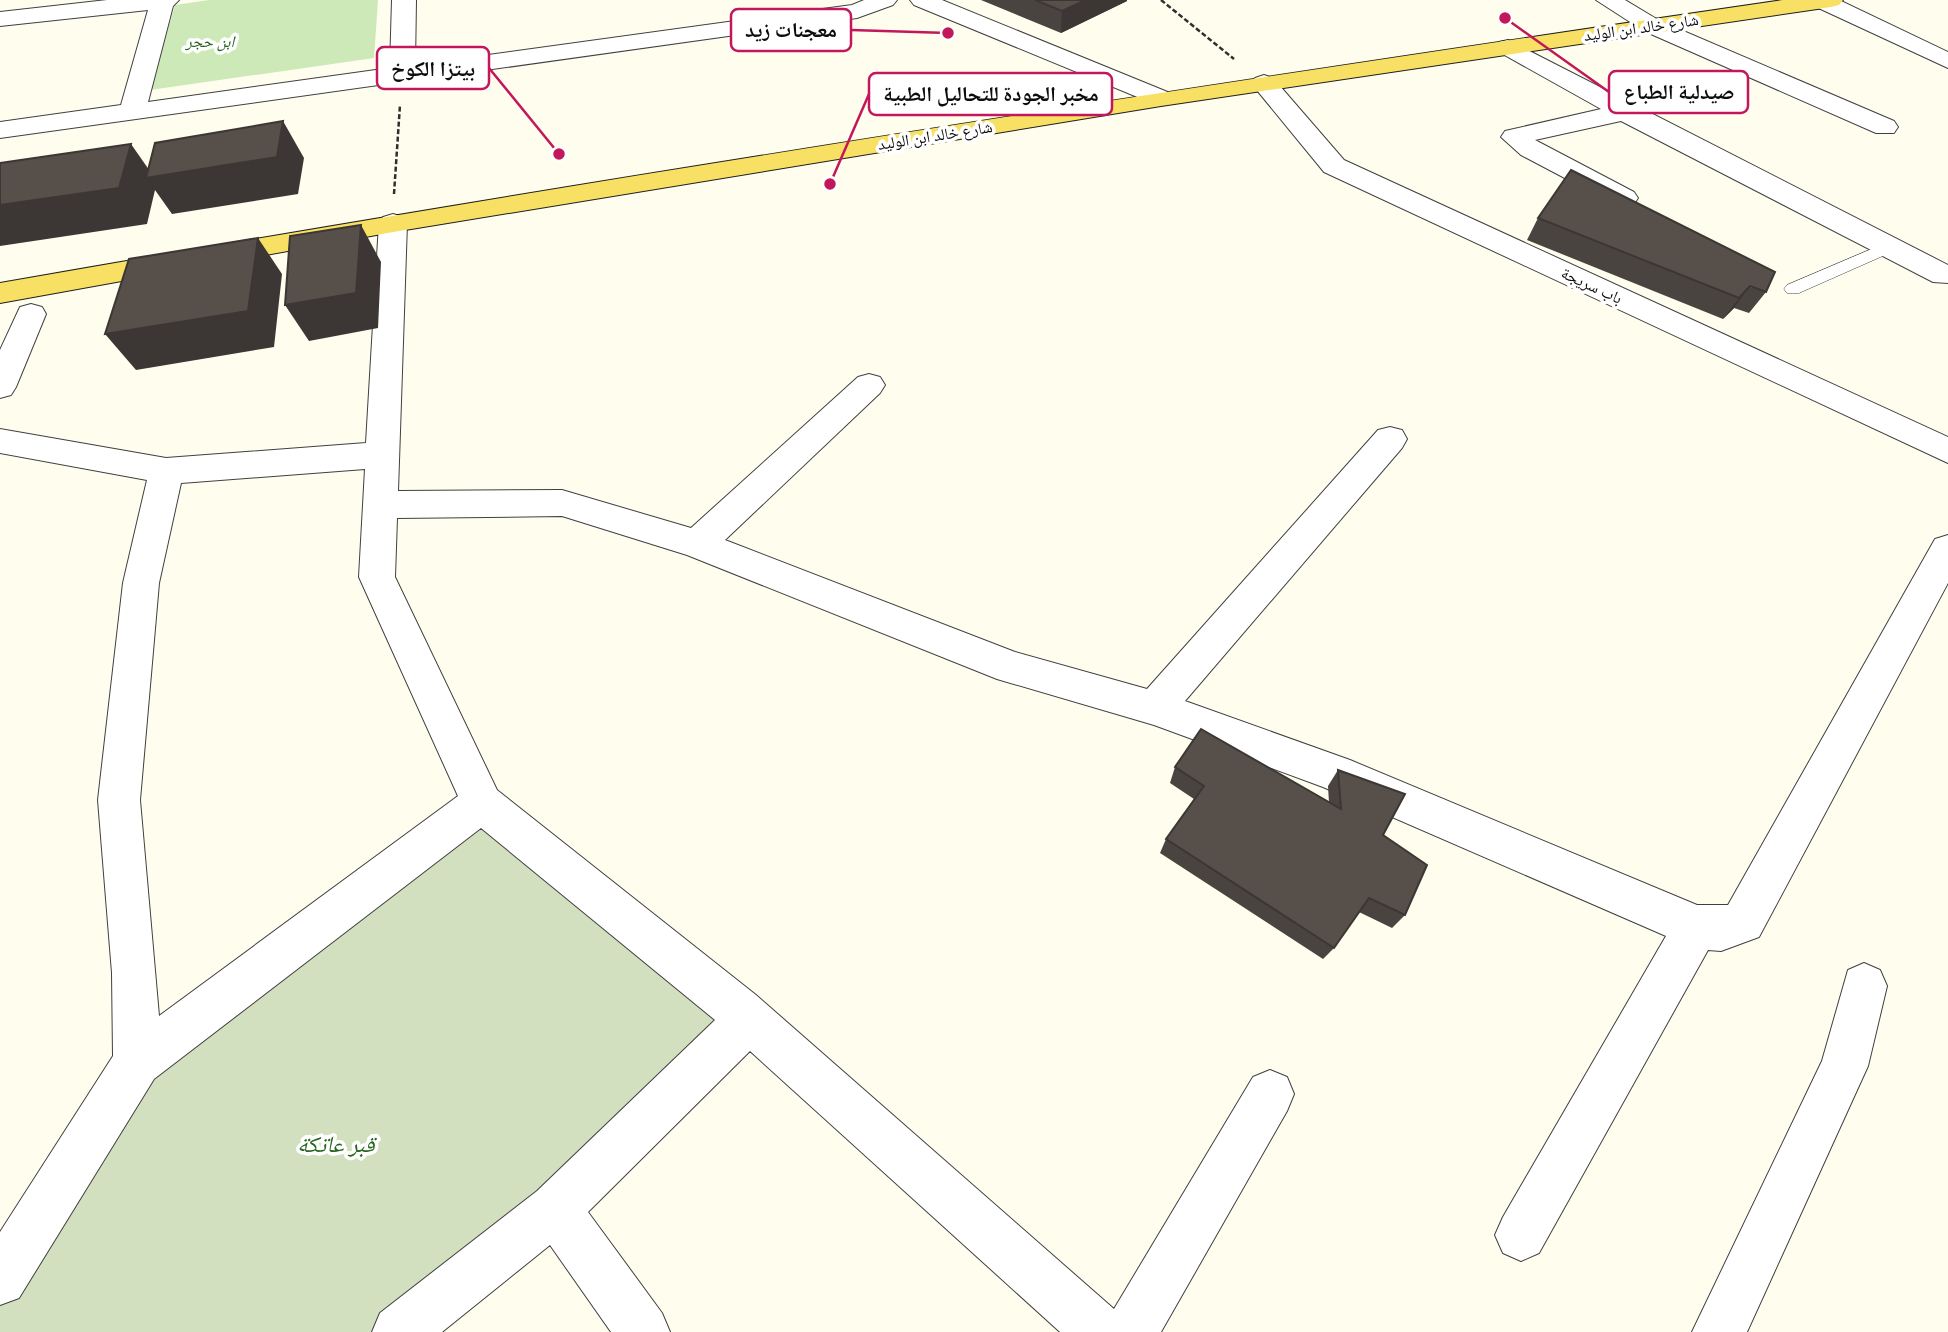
<svg xmlns="http://www.w3.org/2000/svg" width="1948" height="1332" font-family="'Source Serif 4','Noto Naskh Arabic',serif">
	<style>
		.green { fill: #cde9b7 }
		.cemetery { fill: #d3e0bf }
		.lines { fill: none; stroke-linecap: round; stroke-linejoin: round }
		.lane-casing { stroke: #404040; stroke-width: 1 }
		.street-casing { stroke: #404040; stroke-width: 2 }
		.primary-casing { stroke: #1e1e1e; stroke-width: 2 }
		.path { stroke: #2f2f2f; stroke-width: 2.5; stroke-dasharray: 5 2.5; stroke-linecap: butt }
		.lane { fill: #fff; fill-rule: evenodd }
		.street { fill: #fff; fill-rule: evenodd }
		.primary { fill: #f8e065; fill-rule: evenodd }
		.wall { fill: #4a4440 }
		.shaded-wall { fill: #3c3734 }
		.building { fill: #564f4a; stroke: #3c3734; stroke-width: 2 }
		.labels { text-anchor: middle; dominant-baseline: central; stroke-width: 7; stroke-linejoin: round; paint-order: stroke }
		.far-street-label { font-size: 16px; fill: #0d0d0d; stroke: #fff }
		.far-park-label { font-size: 16px; font-style: italic; fill: #27641e; stroke: #fff }
		.near-park-label { font-size: 23px; font-style: italic; fill: #27641e; stroke: #fff }
		.leader { fill: none; stroke: #c2185b; stroke-width: 2.5 }
		.callout-dot { fill: #c2185b; stroke: #fff; stroke-width: 2.5 }
		.callout { fill: #fff; stroke: #c2185b; stroke-width: 2.5 }
		.callout-label { font-size: 21px; text-anchor: middle; font-weight: bold; fill: #0d0d0d }
	</style>
	<rect width="100%" height="100%" fill="#fffded"/>
	<!-- green -->
	<path class="green" d="M209,0H378L374,58L150,90L175,5Z"/>
	<!-- cemetery -->
	<path class="cemetery" d="M488,808L740,1011L392,1332H0V1279L137,1062Z"/>
	<g class="lines">
		<defs>
			<path id="lane" d="M1888,242L1894,243L1897,247L1894,251L1799,293H1787L1784,289L1787,285Z"/>
			<path id="street" d="M107,0H179L173,6L148,102L390,68L392,0H416L415,65L852,5L864,0H897L893,5L857,18L0,138V122L121,105L148,10L0,26V12Z
				M910,0H942L1170,93L1174,98L1170,103H1152L914,5Z
				M1596,0H1625L1660,21L1894,121L1898,127L1894,133H1876L1644,31Z
				M1808,0H1839L1948,52V68L1812,5Z
				M1508,40L1948,265V283L1933,282L1621,121L1535,140L1634,192L1638,198L1634,204L1624,207L1614,204L1521,155L1501,137L1505,131L1601,109L1499,52L1496,47L1499,42Z
				M1264,75L1273,78L1344,160L1948,437V463L1324,172L1251,83L1255,78Z
				M393,214L403,217L407,223L398,491L562,490L691,528L858,377L869,374L880,377L885,385L880,393L725,540L1015,652L1147,689L1378,430L1390,427L1402,430L1407,439L1402,448L1185,701L1350,760L1697,905H1728L1935,539L1948,535V583L1759,937L1721,951L1708,950L1539,1253L1521,1261L1503,1253L1495,1235L1503,1217L1666,936L1323,787L1154,725L997,679L687,555L562,516L397,518L395,577L497,790L756,995L1114,1309L1253,1077L1270,1070L1287,1077L1294,1094L1287,1111L1161,1332H1060L750,1051L588,1212L662,1313L670,1332H611L550,1245L442,1332H372L380,1313L537,1191L715,1020L481,828L154,1079L19,1298L0,1305V1232L113,1056L112,973L98,800L123,583L147,480L0,453V429L166,458L366,443L379,223L383,217ZM365,469L359,577L458,796L159,1016L140,800L159,583L181,483Z
				M31,304L42,307L46,314L16,387L11,395L0,398V350L20,307Z
				M1864,963L1880,970L1887,986L1868,1066L1747,1332H1692L1822,1061L1848,970Z"/>
			<path id="primary" d="M1783,0H1843L1839,5L1831,7L1161,106L393,232L0,303V283C593,179 1187,87 1783,0Z"/>
		</defs>
		<!-- lane casing -->
		<use href="#lane" class="lane-casing"/>
		<!-- street casing -->
		<use href="#street" class="street-casing"/>
		<!-- primary casing -->
		<use href="#primary" class="primary-casing"/>
		<!-- path -->
		<path class="path" d="M1161,0L1234,59
			M394,194L400,105"/>
		<!-- lane -->
		<use href="#lane" class="lane"/>
		<!-- street -->
		<use href="#street" class="street"/>
		<!-- primary -->
		<use href="#primary" class="primary"/>
	</g>
	<!-- wall -->
	<path class="wall" d="M981,0H1127V1L1061,33Z
		M1538,218L1766,292L1749,313L1734,308L1723,319L1527,240Z
		M1175,767L1329,803L1328,786L1338,770L1383,835L1405,915L1392,928L1359,912L1334,948L1323,959L1160,853L1166,839L1194,799L1170,783Z"/>
	<!-- shaded-wall -->
	<path class="shaded-wall" d="M1086,0H1127V1L1061,33L1062,11Z
		M283,121L304,158L298,194L172,214L155,190L147,224L0,246V205L131,144L154,177Z
		M361,225L381,262L378,328L309,341L285,305Z
		M258,238L282,274L274,347L136,370L105,334Z
		M1750,286L1734,308L1723,319L1739,298Z"/>
	<!-- building -->
	<path class="building" d="M1035,0H1086L1062,11Z
		M283,121L277,157L146,178L155,143Z
		M131,144L119,188L0,205V163Z
		M1571,170L1775,272L1766,292L1750,286L1739,298L1538,218Z
		M361,225L356,293L285,305L290,236Z
		M258,238L248,311L105,334L129,259Z
		M1201,729L1341,809L1338,770L1405,794L1383,835L1427,865L1405,915L1369,898L1334,948L1166,839L1204,786L1175,767Z"/>
	<g class="labels">
		<!-- far-street labels -->
		<g class="far-street-label">
			<text transform="translate(1641 27) rotate(-8)">شارع خالد ابن الوليد</text>
			<text transform="translate(935 135) rotate(-9)">شارع خالد ابن الوليد</text>
			<text transform="translate(1592 285) rotate(25)">باب سريجة</text>
		</g>
		<!-- far-park labels -->
		<g class="far-park-label">
			<text x="210" y="41">ابن حجر</text>
		</g>
		<!-- near-park labels -->
		<g class="near-park-label">
			<text x="336" y="1144">قبر عاتكة</text>
		</g>
	</g>
	<!-- callouts -->
	<path class="leader" d="M948 33L851 30M559 154L489 68M1505 18L1609 92M830 184L869 94"/>
	<g class="callout-dot">
		<circle cx="948" cy="33" r="7"/>
		<circle cx="559" cy="154" r="7"/>
		<circle cx="1505" cy="18" r="7"/>
		<circle cx="830" cy="184" r="7"/>
	</g>
	<g class="callout">
		<rect x="731" y="9" width="120" height="42" rx="7"/>
		<rect x="377" y="47" width="112" height="42" rx="7"/>
		<rect x="1609" y="71" width="139" height="42" rx="7"/>
		<rect x="869" y="73" width="243" height="42" rx="7"/>
	</g>
	<g class="callout-label">
		<text x="791" y="37">معجنات زيد</text>
		<text x="433" y="76">بيتزا الكوخ</text>
		<text x="1679" y="99">صيدلية الطباع</text>
		<text x="991" y="101">مخبر الجودة للتحاليل الطبية</text>
	</g>
</svg>
